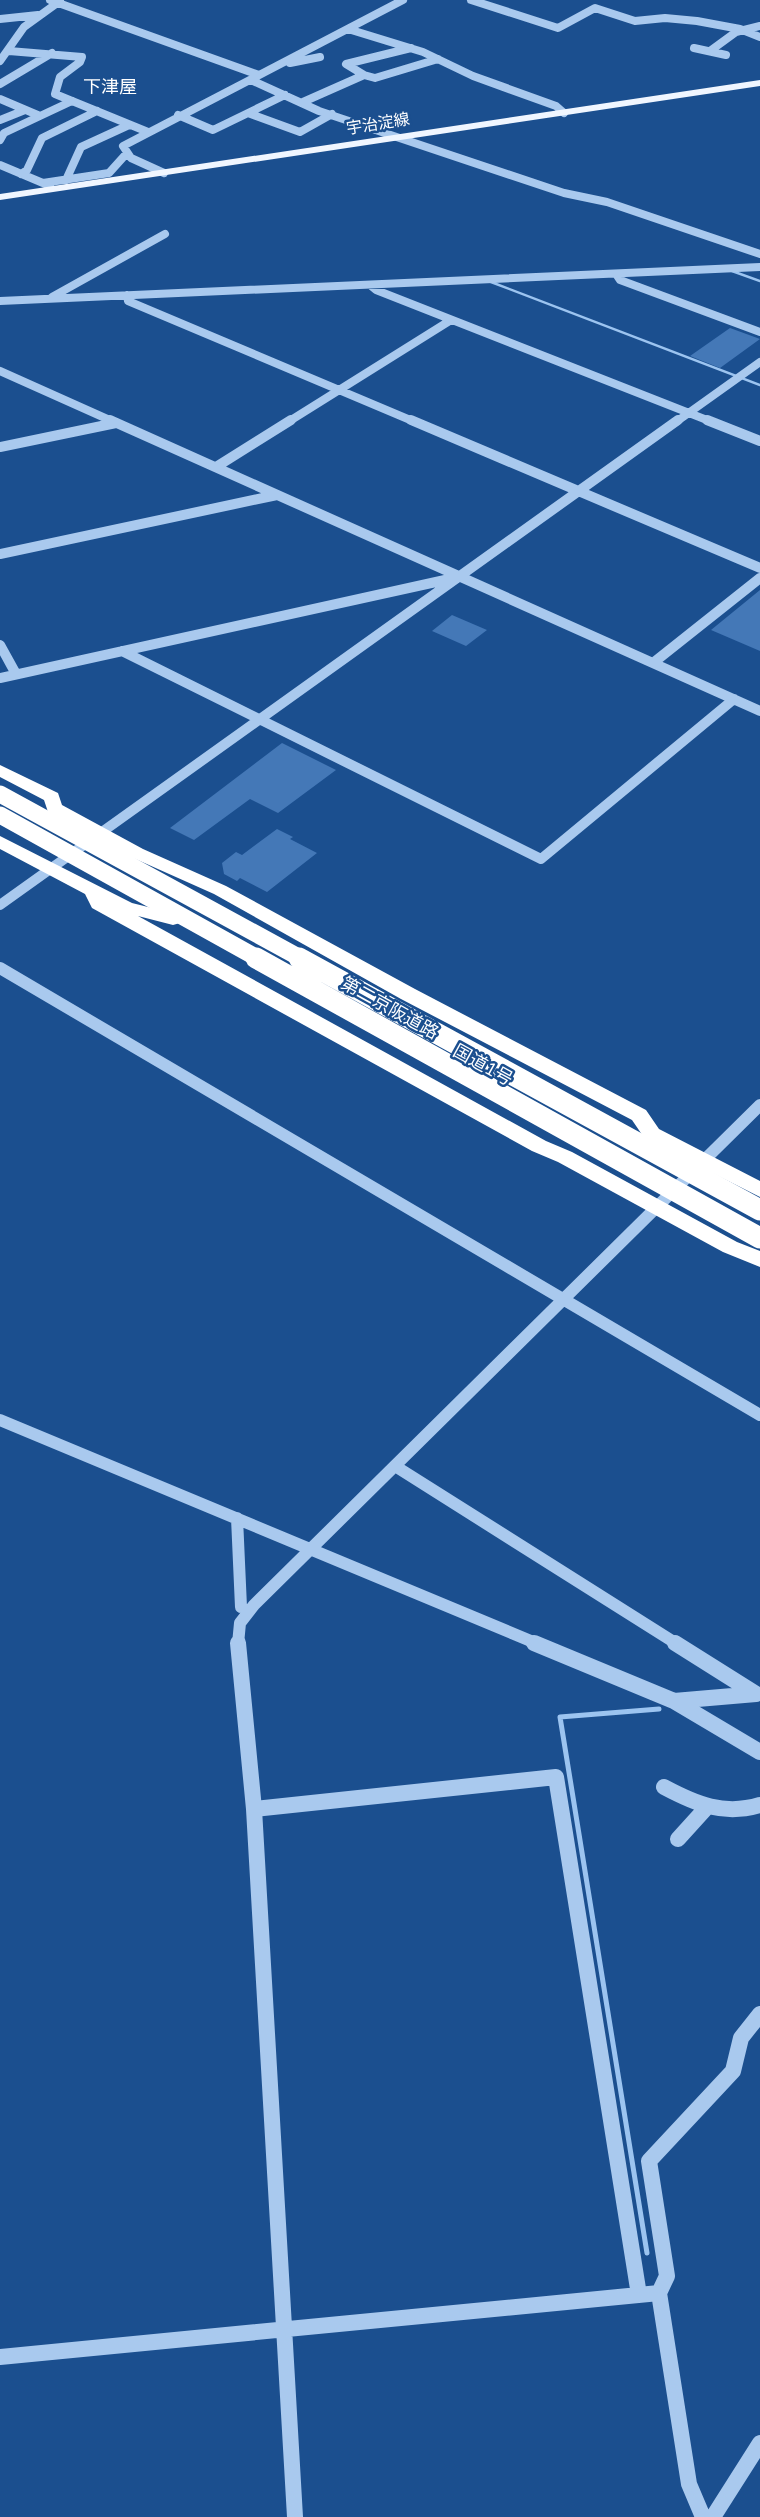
<svg xmlns="http://www.w3.org/2000/svg" width="760" height="2517" font-family="'Nunito Sans','Noto Sans JP',sans-serif">
	<style>
		.lines { fill: none; stroke-linecap: round; stroke-linejoin: round }
		.stream-far1 { stroke: #9cc4f0; stroke-width: 2.5 }
		.stream { stroke: #9cc4f0; stroke-width: 5 }
		.building { fill: #4478b7 }
		.minor-far3 { stroke: #a9c9ee; stroke-width: 8 }
		.minor-far2 { stroke: #a9c9ee; stroke-width: 10 }
		.minor-far1 { stroke: #a9c9ee; stroke-width: 12 }
		.minor { stroke: #a9c9ee; stroke-width: 16 }
		.major { fill: #f0f6ff; fill-rule: evenodd }
		.highway { fill: #fff; fill-rule: evenodd }
		.highway-bridge-far1 { stroke: #fff; stroke-width: 17 }
		.highway-bridge { stroke: #fff; stroke-width: 21 }
		.labels { text-anchor: middle; dominant-baseline: central; stroke-width: 5; stroke-linejoin: round; paint-order: stroke }
		.far-street-label { font-size: 16px; fill: #fff; stroke: #1b4f8f }
		.far-quarter-label { font-size: 18px; fill: #fff; stroke: #1b4f8f }
		.street-label { font-size: 18px; fill: #fff; stroke: #1b4f8f }
	</style>
	<rect width="100%" height="100%" fill="#1b4f8f"/>
	<g class="lines">
		<!-- stream-far1 -->
		<path class="stream-far1" d="M732,271L760,281
			M491,282L760,385"/>
		<!-- stream -->
		<path class="stream" d="M647,2253L560,1717L659,1709"/>
	</g>
	<!-- building -->
	<path class="building" d="M730,328L760,339L720,368L690,356Z
		M760,590V651L711,630Z
		M452,615L487,630L466,646L432,631Z
		M282,743L336,770L278,813L250,799L194,840L170,828Z
		M277,829L293,837L290,839L317,853L267,892L240,878L237,881L224,874L222,863L236,852L242,855Z"/>
	<g class="lines">
		<!-- minor-far3 -->
		<path class="minor-far3" d="M50,0L259,75
			M471,0L558,28L595,8L635,21L665,18L697,21L740,29L760,37
			M0,19L38,15
			M348,29L423,52L473,76L556,106L564,113
			M694,48L726,55
			M9,51L82,57L80,62L60,77L55,94L148,132
			M710,51L736,32L760,26
			M0,61L24,27L60,1
			M290,63L320,57
			M364,75L346,64L411,48
			M251,80L319,111L564,193L607,202L760,254
			M0,84L52,53
			M0,99L40,116L72,101
			M303,102L364,75L375,78L438,59
			M248,113L300,132L332,114
			M178,115L213,130L285,95
			M0,120L25,110
			M0,140L4,133L40,116
			M0,165L50,186
			M164,173L131,158L123,146L403,0
			M21,174L27,170L42,138L97,111
			M66,180L81,147L129,125
			M43,183L109,173L127,153
			M616,274L620,280L760,332
			M370,285L376,290L712,422
			M127,295L128,301L415,422
			M52,297L165,234
			M0,301L760,267
			M0,371L114,422
			M288,422L451,320
			M676,422L760,362"/>
		<!-- minor-far2 -->
		<path class="minor-far2" d="M110,420L760,711
			M411,420L760,568
			M707,420L760,441
			M0,447L116,423
			M216,467L291,420
			M0,554L277,495
			M0,645L16,674
			M122,651L541,859L734,699
			M653,663L760,578
			M0,678L454,578
			M0,905L678,420"/>
		<!-- minor-far1 -->
		<path class="minor-far1" d="M0,968L760,1415
			M0,1420L538,1644
			M395,1466L677,1644
			M237,1518L241,1607
			M238,1644L240,1623L254,1605L760,1105"/>
		<!-- minor -->
		<path class="minor" d="M238,1643L254,1809L295,2517
			M534,1643L674,1701L760,1752
			M675,1643L756,1694
			M674,1701L756,1694
			M664,1787C696,1804 724,1816 760,1805
			M254,1809L556,1777L639,2295
			M678,1839L707,1807
			M0,2357L659,2293
			M703,2517L689,2484L659,2293L667,2276L649,2161L733,2071L741,2038L760,2014
			M713,2517L760,2443"/>
		<!-- major -->
		<path class="major" d="M760,80V86L0,200V194Z"/>
		<!-- highway -->
		<path class="highway" d="M0,765L58,793L62,805L143,849L226,886L415,989L646,1110L659,1129L760,1181V1197L645,1139L632,1120L401,999L214,894L131,857L48,812L44,800L0,777Z
			M0,836L132,903L180,915L182,919L180,923L173,925L138,916L546,1141L572,1152L737,1242L760,1251V1267L723,1252L558,1162L532,1151L92,908L85,894L0,849Z"/>
		<!-- highway-bridge-far1 -->
		<path class="highway-bridge-far1" d="M0,794L302,959
			M0,815L259,959"/>
		<!-- highway-bridge -->
		<path class="highway-bridge" d="M256,958L760,1238
			M299,958L760,1210"/>
	</g>
	<g class="labels">
		<!-- far-street labels -->
		<g class="far-street-label">
			<text transform="translate(378 124) rotate(-9)">宇治淀線</text>
		</g>
		<!-- far-quarter labels -->
		<g class="far-quarter-label">
			<text x="110" y="87">下津屋</text>
		</g>
		<!-- street labels -->
		<g class="street-label">
			<text transform="translate(390 1008) rotate(29)">第二京阪道路</text>
			<text transform="translate(483 1065) rotate(29)">国道1号</text>
		</g>
	</g>
</svg>
